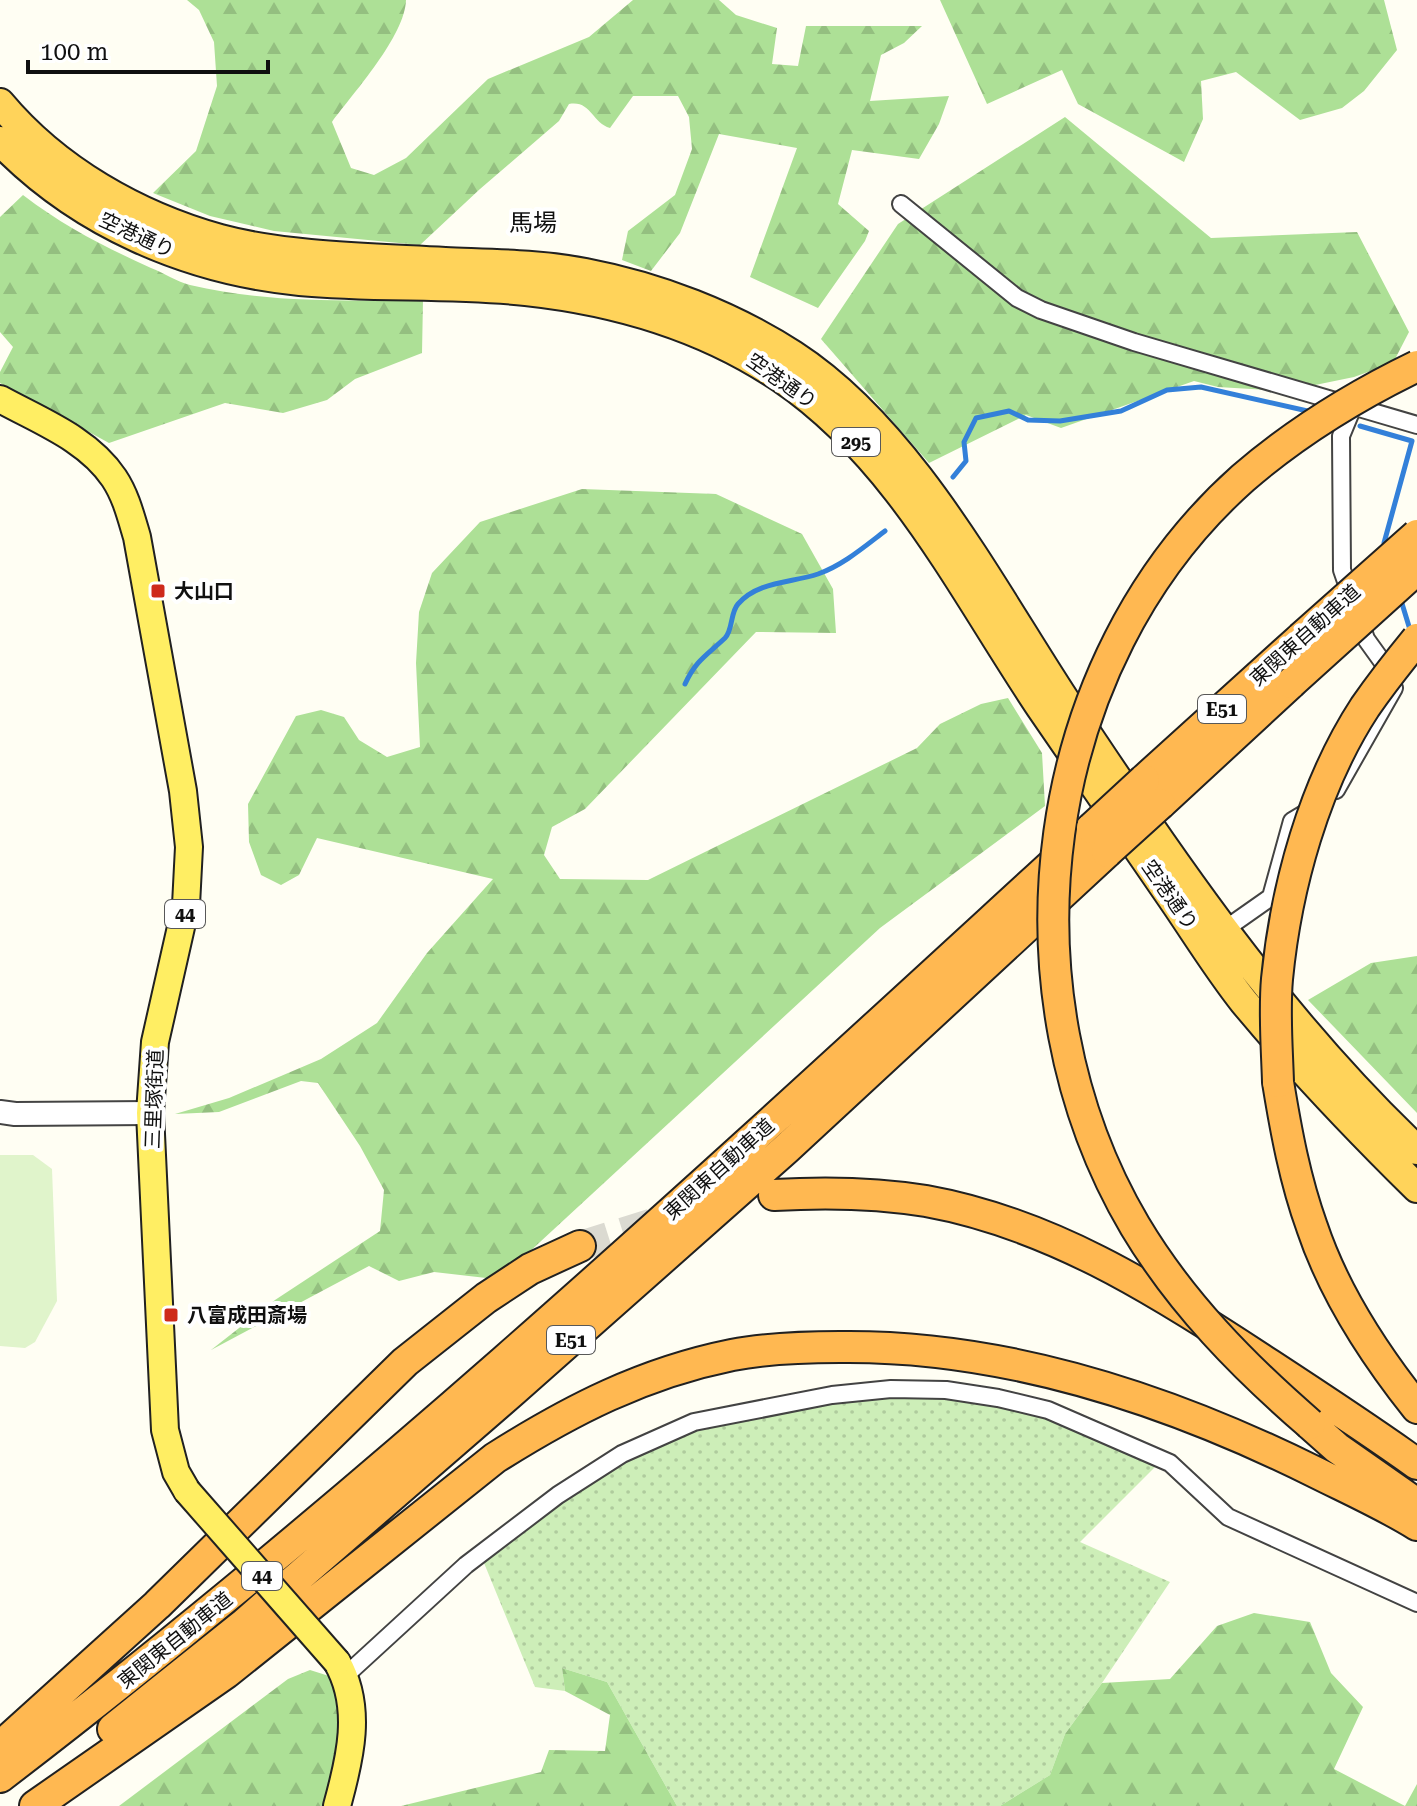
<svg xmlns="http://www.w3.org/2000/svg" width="1417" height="1806" font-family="'Roboto Serif','Noto Sans JP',serif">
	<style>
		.grass { fill: url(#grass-dots) }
		.forest { fill: url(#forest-firs) }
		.pitch { fill: #e0f4cb }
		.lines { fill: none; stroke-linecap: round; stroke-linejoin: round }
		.stream { stroke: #3380d9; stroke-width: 5 }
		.motorway-tunnel { stroke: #dbdad1; stroke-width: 30; stroke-dasharray: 30 15; stroke-linecap: butt }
		.minor-casing { stroke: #434343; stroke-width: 20 }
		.tertiary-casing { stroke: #434343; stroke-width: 26 }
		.primary-casing { stroke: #212121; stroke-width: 30 }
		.trunk-casing { stroke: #212121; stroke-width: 32 }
		.motorway-casing { stroke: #212121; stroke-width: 34 }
		.minor { stroke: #fff; stroke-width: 16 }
		.tertiary { stroke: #fff; stroke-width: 22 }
		.primary { stroke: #ffee63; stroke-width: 26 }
		.trunk { stroke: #ffd35a; stroke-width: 28 }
		.motorway { stroke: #ffb851; stroke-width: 30 }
		.primary-bridge-casing { stroke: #212121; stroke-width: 30; stroke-linecap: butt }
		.motorway-bridge-casing { stroke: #212121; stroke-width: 34; stroke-linecap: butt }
		.primary-bridge { stroke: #ffee63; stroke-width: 26 }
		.motorway-bridge { stroke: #ffb851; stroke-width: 30 }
		.poi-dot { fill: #ce2a1a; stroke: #fff; stroke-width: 3 }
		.labels { text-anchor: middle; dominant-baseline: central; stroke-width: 8; stroke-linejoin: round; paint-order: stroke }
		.shield { fill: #fff; stroke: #585858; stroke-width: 2 }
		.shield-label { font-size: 18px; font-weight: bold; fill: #101010 }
		.street-label { font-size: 20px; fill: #101010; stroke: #fff }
		.poi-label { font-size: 20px; font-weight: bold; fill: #101010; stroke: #fff; text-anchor: start }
		.quarter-label { font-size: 24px; fill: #101010; stroke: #fff }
	</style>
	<defs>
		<pattern id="grass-dots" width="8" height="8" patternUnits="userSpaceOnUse" patternTransform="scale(2)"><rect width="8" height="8" fill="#cdeeb8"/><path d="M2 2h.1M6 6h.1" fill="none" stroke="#afcb9d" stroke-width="1.8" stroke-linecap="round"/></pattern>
		<pattern id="forest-firs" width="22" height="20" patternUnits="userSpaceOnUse" patternTransform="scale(2)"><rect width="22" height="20" fill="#ade096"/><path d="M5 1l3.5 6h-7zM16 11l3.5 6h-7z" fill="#94bf80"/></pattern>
	</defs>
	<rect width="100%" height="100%" fill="#fffef3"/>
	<!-- grass -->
	<path class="grass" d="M892,1396C936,1398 983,1398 1026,1410C1071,1423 1114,1446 1157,1465L1080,1542L1170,1582L1102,1683L1065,1734L1050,1775L1000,1806H677L607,1682L562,1668L565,1691L535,1687L484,1563C538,1520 591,1476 654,1446C722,1414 817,1404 892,1396Z"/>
	<!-- forest -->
	<path class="forest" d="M187,0H406C405,36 354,92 332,122L351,168L374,175L406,158L488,79L589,37L633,0H719L736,15L777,28L772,64L798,66L806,26H922L904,43L881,55L870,101L949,96L939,124L919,159L852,150L838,204L869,231L865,241L818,308L750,277L797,148L719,134L680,233L651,271L622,260L628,231L675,195L692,149L689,117L678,96H633L610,128C592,123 591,100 569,104L559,121L480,189L420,245L274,231L210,216L153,193L196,151L217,86L214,42L199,10Z
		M940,0H1384L1397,50L1364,91L1342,108L1300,120L1236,72L1201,81L1203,119L1184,162L1078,104L1062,70L987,104Z
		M1065,117L1211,238L1357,232L1409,332L1393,363L1354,377L1286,391L1218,387L1194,381L1061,428L1026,415L929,463L821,339L898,224Z
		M23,195C65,227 103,246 151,268C164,273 177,282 190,285C266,303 346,301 423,300L422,353L355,379L327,400L283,413L225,403L109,443L0,383V372L13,347L0,332V217Z
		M582,489L716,494L802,534L833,589L836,633L756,632L585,809L552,827L544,855L560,879L648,880L917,748L940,724L981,704L1008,698L1042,753L1045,806L880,928L527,1254L495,1279L434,1272L399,1281L369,1266L211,1350L275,1300L380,1231L384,1190L360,1146L318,1083L301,1081L219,1112L175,1114L229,1098L321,1059L377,1023L427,953L493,879L317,838L299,875L281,885L261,875L249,842L248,804L296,716L321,710L344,717L359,740L387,757L420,747L416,663L419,612L432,573L480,522Z
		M1417,956V1113L1308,1000L1371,963Z
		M1254,1613L1310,1622L1331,1673L1363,1707L1334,1769L1405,1806L1417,1784V1806H1000L1050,1775L1065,1734L1102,1683L1170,1679L1217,1626Z
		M562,1668L607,1682L677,1806H401L541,1772L549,1750L605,1751L610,1715L565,1691Z
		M310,1670L329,1676L340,1701L343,1726L324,1806H119L288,1679Z"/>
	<!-- pitch -->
	<path class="pitch" d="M0,1155H33L52,1169L57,1301L35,1342L25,1348L0,1346Z"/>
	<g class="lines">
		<!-- stream -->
		<path class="stream" d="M1360,426L1412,441L1384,543L1386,549
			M953,477L966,461L964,442L976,418L1009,411L1028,420L1060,421L1121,411L1167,390L1201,387L1312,412
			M1400,597L1411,633
			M685,684C696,660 707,655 725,638C733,630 730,613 738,604C758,581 791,583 818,574C843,565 864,547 885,531"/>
		<!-- motorway-tunnel -->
		<path class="motorway-tunnel" d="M580,1246L666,1219"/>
		<defs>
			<path id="minor" d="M901,204L1017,298L1041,310L1134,342L1417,425
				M1353,407L1341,436L1342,570L1366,639L1394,678
				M1336,790L1394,688
				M1224,930L1271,897L1292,821L1312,809
				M345,1676L466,1565L558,1495L622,1454L694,1422L832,1395L891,1389L946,1390L998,1398L1048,1410L1170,1463L1228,1517L1417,1603"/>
			<path id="tertiary" d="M0,1112L15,1114L150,1113"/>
			<path id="primary" d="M0,399C40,421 88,439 114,478C126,496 131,517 137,537L183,791L189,847L186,905L155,1042L150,1113L165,1430L176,1472L187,1491
				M337,1662C363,1707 350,1759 337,1806"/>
			<path id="trunk" d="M0,103C56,170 137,216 220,239C286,257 376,258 445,262C491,264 539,264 585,273C658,287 731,315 793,355C912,432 993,592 1070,708C1173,864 1280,1020 1417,1150
				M0,141C79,223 187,270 300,281C375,288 451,283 526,291C618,301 704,326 781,378C899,458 963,592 1041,708C1083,770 1126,832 1169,894C1194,930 1217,968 1244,1002C1298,1067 1357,1129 1417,1188"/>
			<path id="motorway" d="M1144,780L1301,638
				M1160,804L1291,683
				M1278,1082C1286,1131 1295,1180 1312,1227C1334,1293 1374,1354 1417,1408
				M774,1195C824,1192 877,1193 926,1201C1048,1223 1153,1288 1255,1355C1310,1391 1364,1426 1417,1464
				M1310,1424L1337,1448L1417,1504
				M113,1729L243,1625L514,1390L786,1149L1107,852
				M0,1747L157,1605L405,1362L486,1298L530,1269L580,1246
				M0,1777C383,1484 736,1154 1092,828
				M35,1806L226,1673L495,1458C571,1410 643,1373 732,1355C768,1348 804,1347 840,1347C1006,1345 1168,1399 1315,1472C1349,1489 1385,1505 1417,1525"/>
		</defs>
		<!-- minor casing -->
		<use href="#minor" class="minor-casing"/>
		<!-- tertiary casing -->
		<use href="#tertiary" class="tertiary-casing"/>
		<!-- primary casing -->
		<use href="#primary" class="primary-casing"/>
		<!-- trunk casing -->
		<use href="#trunk" class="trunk-casing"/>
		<!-- motorway casing -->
		<use href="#motorway" class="motorway-casing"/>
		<!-- minor -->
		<use href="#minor" class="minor"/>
		<!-- tertiary -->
		<use href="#tertiary" class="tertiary"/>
		<!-- primary -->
		<use href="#primary" class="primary"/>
		<!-- trunk -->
		<use href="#trunk" class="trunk"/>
		<!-- motorway -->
		<use href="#motorway" class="motorway"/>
		<defs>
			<path id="primary-bridge" d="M187,1491L337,1662"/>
			<path id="motorway-bridge" d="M1301,638L1417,535
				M1291,683L1417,569
				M1092,828L1144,780
				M1107,852L1160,804
				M1278,1082C1277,1048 1274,1013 1277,979C1286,887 1314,785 1365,707C1381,684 1399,661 1417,639
				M1310,1424C1243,1366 1181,1303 1135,1226C996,991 1036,662 1243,478C1295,433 1355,396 1417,366"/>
		</defs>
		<!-- primary-bridge casing -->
		<use href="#primary-bridge" class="primary-bridge-casing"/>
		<!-- motorway-bridge casing -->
		<use href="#motorway-bridge" class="motorway-bridge-casing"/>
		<!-- primary-bridge -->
		<use href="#primary-bridge" class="primary-bridge"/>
		<!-- motorway-bridge -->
		<use href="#motorway-bridge" class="motorway-bridge"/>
	</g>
	<!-- markers -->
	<g class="poi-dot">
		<rect x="150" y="583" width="16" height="16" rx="4"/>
		<rect x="163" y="1307" width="16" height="16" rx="4"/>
	</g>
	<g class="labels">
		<!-- shield labels -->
		<g class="shield">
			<rect x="832" y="428" width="48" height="28" rx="6"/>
			<rect x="1198" y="695" width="48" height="28" rx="6"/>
			<rect x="165" y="900" width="40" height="28" rx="6"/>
			<rect x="547" y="1326" width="48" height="28" rx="6"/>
			<rect x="242" y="1562" width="40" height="28" rx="6"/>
		</g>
		<g class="shield-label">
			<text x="856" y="442">295</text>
			<text x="1222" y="709">E51</text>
			<text x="185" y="914">44</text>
			<text x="571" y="1340">E51</text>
			<text x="262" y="1576">44</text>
		</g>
		<!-- street labels -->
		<g class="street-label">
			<text transform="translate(137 235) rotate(25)">空港通り</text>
			<text transform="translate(782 381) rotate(35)">空港通り</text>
			<text transform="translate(1305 635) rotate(-42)">東関東自動車道</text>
			<text transform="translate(1170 895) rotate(55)">空港通り</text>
			<text transform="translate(154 1099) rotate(-88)">三里塚街道</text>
			<text transform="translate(719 1169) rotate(-42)">東関東自動車道</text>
			<text transform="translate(175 1640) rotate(-39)">東関東自動車道</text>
		</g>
		<!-- poi labels -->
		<g class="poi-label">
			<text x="174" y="591">大山口</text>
			<text x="187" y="1315">八富成田斎場</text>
		</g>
		<!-- quarter labels -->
		<g class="quarter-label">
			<text x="533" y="223">馬場</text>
		</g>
	</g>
	<!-- scale -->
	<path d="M28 60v12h240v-12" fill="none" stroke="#101010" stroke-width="4"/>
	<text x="40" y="60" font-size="24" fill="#101010" stroke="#ffffff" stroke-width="6" paint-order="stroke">100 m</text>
</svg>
